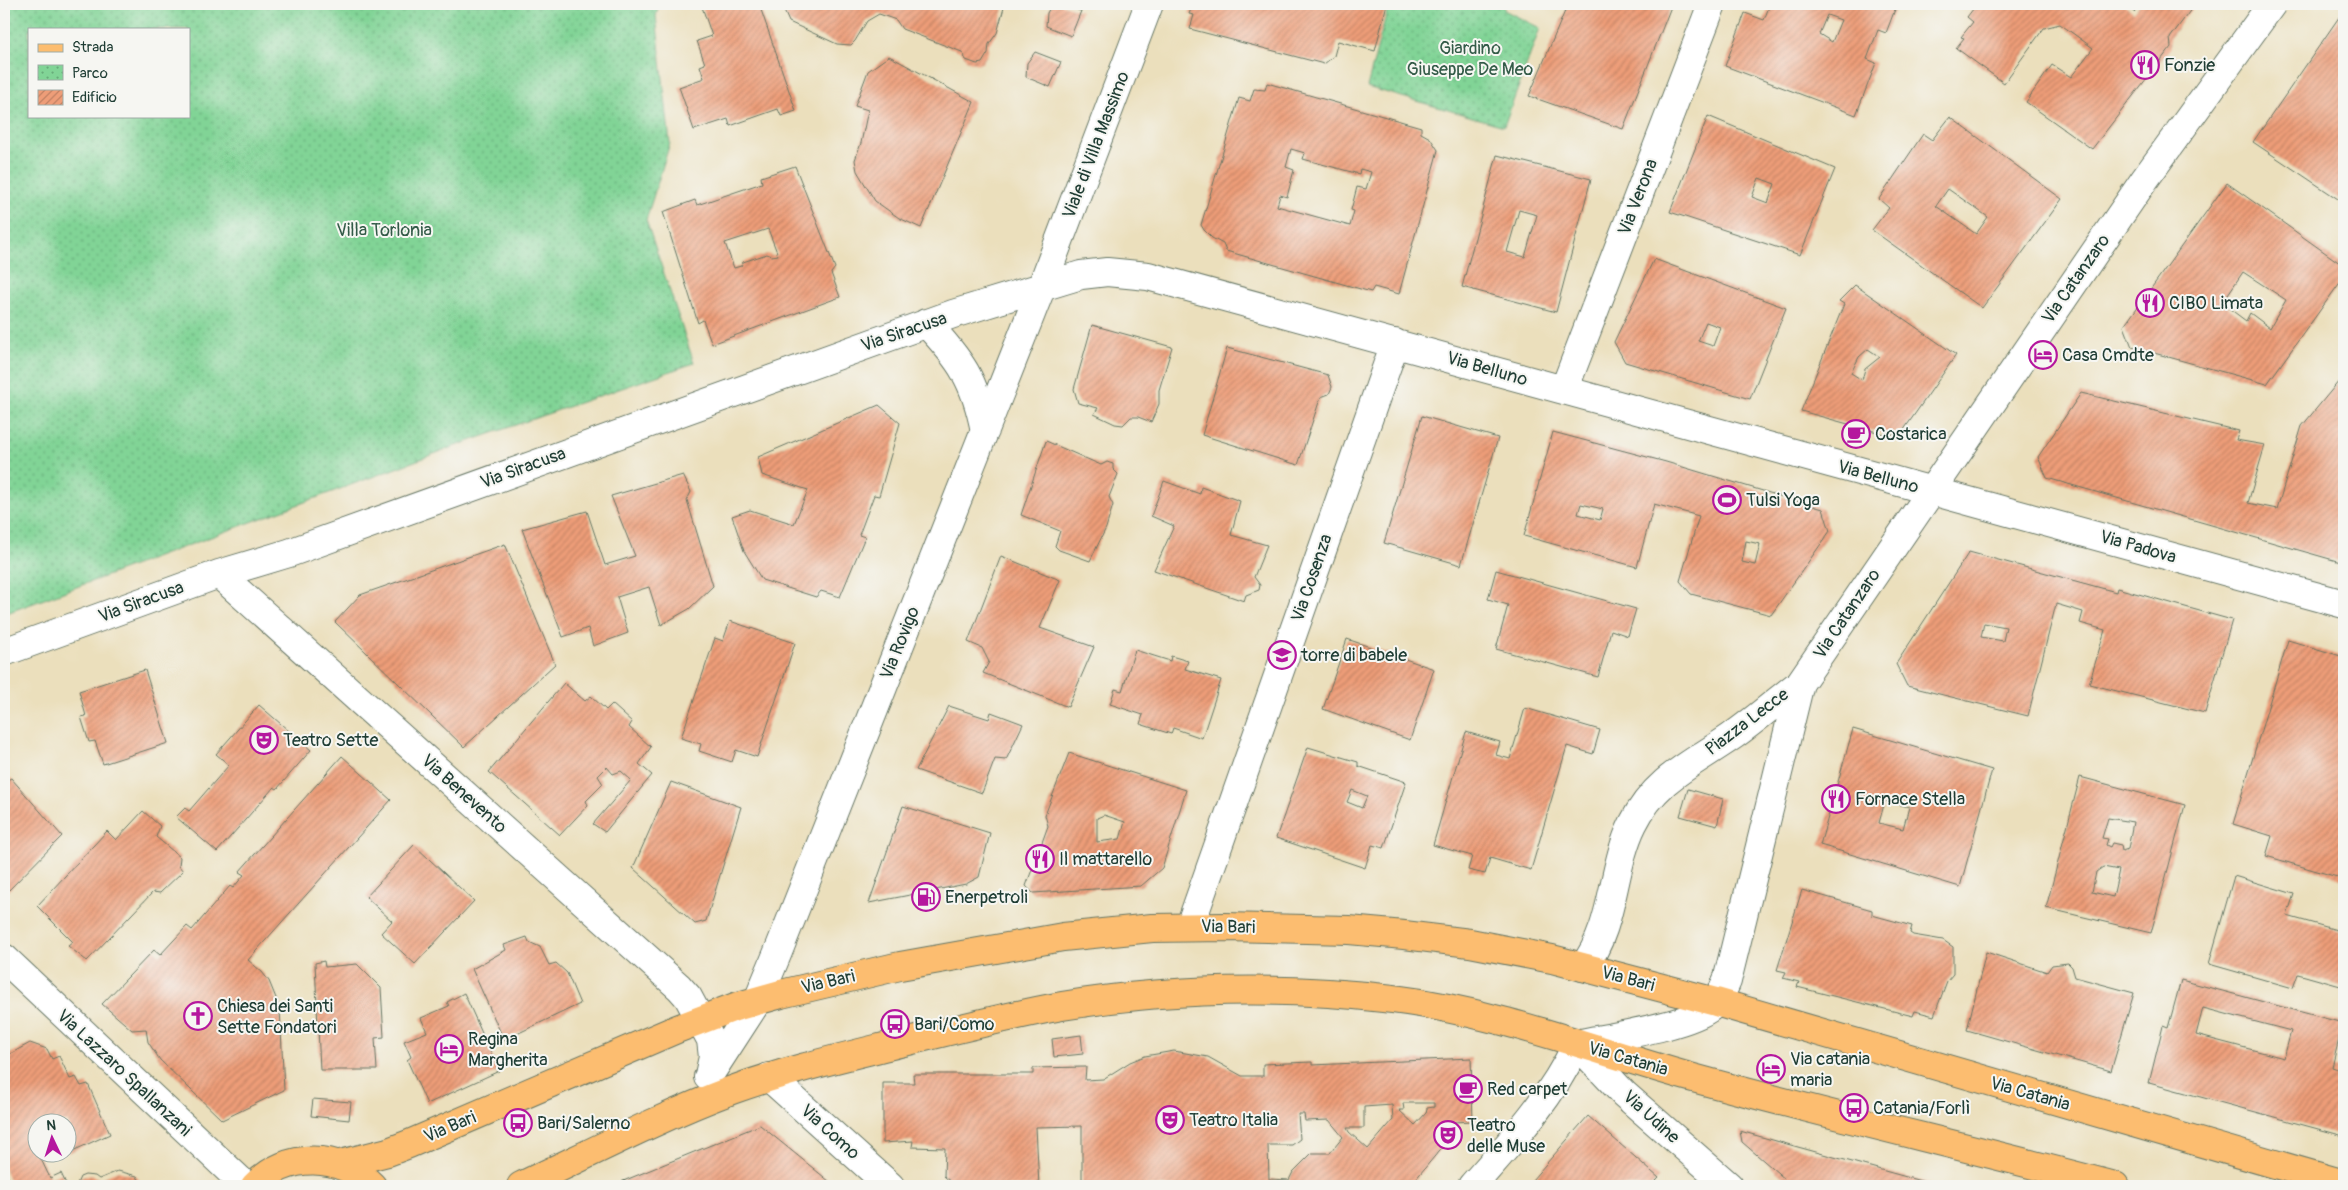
<svg xmlns="http://www.w3.org/2000/svg" width="2348" height="1190" font-family="Pangolin,sans-serif">
	<style>
		.park { fill: url(#park-dots); stroke: #508865; fill-rule: evenodd }
		.building { fill: url(#building-hatch); fill-rule: evenodd }
		.lines { fill: none; stroke-linecap: round; stroke-linejoin: round }
		.minor-casing { stroke: #667664; stroke-width: 30 }
		.major-casing { stroke: #667664; stroke-width: 30 }
		.minor { stroke: #fff; stroke-width: 28 }
		.major { stroke: #fcbd6f; stroke-width: 28 }
		.labels { text-anchor: middle; dominant-baseline: central; stroke-width: 4; stroke-linejoin: round; paint-order: stroke }
		.park-label { font-size: 18px; fill: #335b48; stroke: #f6f6f2 }
		.poi-label { font-size: 18px; fill: #1f3d34; stroke: #f6f6f2; text-anchor: start }
		.street-label { font-size: 18px; fill: #1f3d34; stroke: #f6f6f2 }
	</style>
	<defs>
		<pattern id="park-dots" width="8" height="8" patternUnits="userSpaceOnUse" patternTransform="scale(1.25)"><rect width="8" height="8" fill="#81d496"/><path d="M2 2h.1M6 6h.1" fill="none" stroke="#69ad7b" stroke-width="1.8" stroke-linecap="round"/></pattern>
		<pattern id="building-hatch" width="6" height="6" patternUnits="userSpaceOnUse" patternTransform="scale(1.25)"><rect width="6" height="6" fill="#ee9d78"/><path d="M-1 1l2-2M0 6l6-6M5 7l2-2" fill="none" stroke="#c08163"/></pattern>
	</defs>
	<rect width="100%" height="100%" fill="#f6f6f2"/>
	<filter id="ink" filterUnits="userSpaceOnUse"><feTurbulence type="fractalNoise" baseFrequency=".02" numOctaves="2"/><feDisplacementMap in="SourceGraphic" scale="10" xChannelSelector="R" yChannelSelector="G"/><feConvolveMatrix kernelMatrix="1 2 1 2 8 2 1 2 1" color-interpolation-filters="sRGB"/></filter>
	<filter id="wash" filterUnits="userSpaceOnUse"><feTurbulence type="fractalNoise" baseFrequency=".0096" numOctaves="4" result="noise"/><feDisplacementMap in="SourceGraphic" scale="20" xChannelSelector="R" yChannelSelector="G"/><feGaussianBlur stdDeviation="1.12" result="paint"/><feColorMatrix in="noise" values="0 0 0 0 0 0 0 0 0 0 0 0 0 0 0 0 0 1.4 0 .05"/><feComposite in="paint" operator="in"/></filter>
	<g filter="url(#wash)">
		<rect width="100%" height="100%" fill="#ebdfbc"/>
		<!-- park -->
		<path class="park" d="M4,4H659L656,16L670,143L646,220L694,363L458,445L4,614ZM29,29H189V116H29Z
			M1389,4H1505L1504,10L1540,28L1504,126L1367,87Z"/>
		<g id="blocks">
			<!-- building -->
			<path class="building" d="M701,4H759L796,111L781,116L778,109L730,126L728,119L694,130L679,87L704,78L700,66L705,64L697,41L712,36Z
				M781,4H1005L997,33L989,44L988,53L982,63L977,64L966,60L962,52L902,29L896,20L879,14L867,21L855,41L851,45L837,44L789,22Z
				M1052,4H1061L1081,11L1071,36L1046,26L1047,13Z
				M1193,4H1387L1375,51L1338,41L1334,56L1324,64L1190,29L1194,15L1189,14Z
				M1568,4H1672L1623,129L1529,96Z
				M1770,4H1897L1886,33L1878,30L1867,59L1876,63L1856,115L1725,66L1745,13L1764,20ZM1827,15L1841,20L1832,42L1819,34Z
				M1977,4H2122L2134,12L2140,4H2195L2170,38L2171,47L2092,149L2026,102L2052,65L2071,77L2093,48L2060,24L2044,28L2004,83L1956,48L1964,38L1961,37L1973,22L1967,17Z
				M2344,10V203L2253,142Z
				M1035,52L1061,62L1050,87L1026,77L1027,63Z
				M889,56L974,102L921,228L899,218L875,201L857,171L855,160L861,143L868,110L855,106L868,71Z
				M1267,83L1421,127V133L1430,138L1438,150L1399,294L1374,287L1371,292L1226,251L1223,244L1212,238L1204,230L1201,225L1239,98L1250,101L1254,89L1265,90ZM1291,149L1305,153L1303,159L1359,174L1360,169L1371,172L1366,189L1357,187L1351,210L1354,211L1350,226L1277,206L1280,195L1287,197L1294,170L1286,167Z
				M1708,116L1835,169L1800,255L1670,212ZM1759,178L1775,184L1768,203L1752,197Z
				M1950,117L2062,199L1982,308L1872,230L1889,208L1879,199L1923,134L1932,140ZM1948,189L1988,217L1976,234L1936,206Z
				M1497,155L1591,179L1556,312L1462,287ZM1519,210L1537,215L1525,257L1507,252Z
				M795,166L835,268L831,273L840,297L712,344L703,320L698,323L663,212L695,200L697,205L762,183L761,177ZM768,229L778,255L772,256L767,254L743,262L741,266L734,268L725,243Z
				M2227,183L2344,266V277L2267,384L2132,347L2124,326ZM2243,272L2286,300L2270,328L2250,313L2246,321L2222,303Z
				M1654,259L1786,308L1750,399L1625,362L1614,342ZM1706,322L1720,327L1713,346L1698,341Z
				M1855,285L1956,355L1903,431L1888,435L1801,411L1844,304L1839,301ZM1868,349L1880,357L1865,369L1862,380L1851,373L1859,357Z
				M1092,325L1172,347L1159,390V404L1151,422L1138,417H1131L1123,425L1115,424L1094,414L1098,408L1078,403L1074,389Z
				M1227,348L1328,375L1332,387L1329,394L1321,397L1319,402L1298,465L1202,435Z
				M2344,375V563L2047,478L2038,457L2081,393L2239,431L2236,440L2265,445L2248,503L2277,509L2302,426Z
				M879,405L900,423L879,496L874,495L859,535L865,537L840,597L821,591L816,597L762,580L744,551L732,516L750,510L794,524L808,490L762,475L758,457Z
				M1422,416L1498,438L1461,565L1384,543Z
				M1553,432L1666,462L1823,509L1830,531L1771,615L1691,594L1680,581L1699,516L1654,504L1637,567L1524,536ZM1581,504L1603,509L1600,520L1578,514ZM1746,541L1760,544L1755,565L1742,562Z
				M1046,441L1101,465L1107,462L1113,464V469L1118,474L1109,497L1113,505L1106,528L1090,561L1059,550L1055,546L1060,531L1021,515Z
				M683,475L691,492L687,500L713,586L689,609L661,625L649,587L617,597L628,633L593,646L588,628L563,637L522,529L587,511L605,565L635,556L611,496Z
				M1164,481L1200,494L1201,487L1240,501L1231,535L1267,545L1254,577L1260,585L1259,590L1246,595L1244,601L1154,570L1174,526L1151,516Z
				M505,544L555,664L464,747L335,622L360,595Z
				M1969,552L2116,592L2117,588L2232,620L2205,713L2089,684L2105,630L2080,623L2083,612L2056,604L2028,716L1907,686L1896,664ZM1984,623L2006,627L2003,641L1981,637Z
				M1001,556L1060,580L1040,628L1094,647L1068,707L983,673L989,662L982,648L968,642Z
				M1496,570L1636,609L1628,636L1611,630L1598,677L1496,649L1508,605L1488,599Z
				M730,621L795,643L757,757L736,750L732,762L699,751L701,744L681,738L715,638L723,641Z
				M1347,639L1434,669L1410,740L1323,709Z
				M2288,640L2344,657V879L2266,856L2272,836L2233,824Z
				M1135,650L1170,661L1171,656L1188,661L1185,669L1221,680L1202,738L1173,728L1171,734L1140,724L1143,715L1110,704L1115,689L1122,691Z
				M145,670L168,743L103,764L95,741L89,742L81,717L86,716L79,691Z
				M564,683L585,701L591,696L606,710L612,704L632,722L629,727L651,747L639,764L652,775L605,832L593,824L631,780L621,771L613,774L607,767L598,776L603,784L586,801L588,805L560,835L489,772Z
				M259,705L311,750L277,789L274,787L217,852L176,817L185,808L189,811L229,765L216,754Z
				M949,706L989,719L991,712L1023,724L1006,760L995,759L982,793L916,770Z
				M1525,708L1600,730L1593,754L1567,746L1531,870L1490,858L1485,874L1468,870L1472,856L1433,845L1466,732L1500,742L1496,755L1510,759Z
				M1853,729L1992,770L1960,887L1820,845ZM1885,801L1909,807L1903,829L1879,823Z
				M1308,747L1358,762V766L1406,782L1384,848L1372,845L1365,868L1276,838ZM1352,790L1367,796L1362,808L1347,802Z
				M1069,753L1186,790L1162,868L1141,886L1033,893L1026,886L1048,826L1045,815ZM1104,815L1125,822L1120,839L1097,842V818Z
				M342,756L391,800L248,960L262,972L269,981L280,1008L284,1090L222,1120L160,1060L148,1042L146,1029L132,1030L102,1004L154,950L160,955L187,926L192,930L230,886L233,888L244,875L239,872Z
				M2080,777L2185,805L2151,933L2046,908ZM2108,818L2133,822L2128,849L2122,851L2121,845L2112,843L2110,847L2106,845L2108,839L2102,838ZM2103,867L2119,870L2113,897L2092,892L2096,872Z
				M11,778L62,836L6,893L4,891V782Z
				M671,782L741,807L706,921L695,924L633,868Z
				M1688,789L1723,799L1717,826L1680,816Z
				M903,806L990,833L979,877L966,884L869,903Z
				M143,811L160,826L156,837L180,857L179,866L183,871L160,893L153,892L87,961L68,946L73,942L37,906L107,831L116,840Z
				M414,845L474,901L415,964L381,933L392,921L366,897Z
				M2234,876L2294,894L2287,916L2344,932V987L2298,974L2293,988L2209,964Z
				M1802,890L1872,910V915L1912,926L1910,933L1913,935L1943,940L1953,947V974L1947,981L1934,1016L1915,1011L1913,1016L1797,987L1799,982L1783,978L1786,972L1777,970Z
				M527,937L529,942L540,947L549,965L556,963L567,973L580,1004L504,1040L472,969L506,950L504,945Z
				M1986,952L2047,972L2052,965L2068,963L2072,967L2075,977L2134,993L2111,1071L1967,1030Z
				M324,961L325,967L357,964L381,988L384,1037L375,1038L377,1070H320L315,963Z
				M2181,980L2343,1023L2332,1067L2344,1071V1136L2149,1083L2163,1026L2168,1028ZM2203,1008L2291,1031L2284,1058L2196,1035Z
				M464,993L499,1071L427,1104L407,1060L411,1057L404,1041L427,1032L421,1018L449,1006L447,1002Z
				M1081,1035L1083,1054L1054,1057L1052,1039Z
				M30,1043L47,1049L52,1059L59,1056L70,1079L76,1077L81,1086L88,1084L110,1134L68,1153V1122H38V1152H50L40,1157L50,1178L61,1173L67,1186H12L4,1169V1051L6,1050L8,1055Z
				M1174,1051L1208,1057L1242,1076H1263V1064L1312,1062V1065L1471,1058L1473,1121L1454,1122V1133L1410,1186H1082V1126L1036,1127L1039,1186H955L944,1176L945,1148L912,1147L913,1141L883,1143V1083H914L913,1074H1033V1068L1086,1067L1085,1080L1103,1079L1130,1062L1145,1056ZM1403,1103H1434V1107L1427,1108L1426,1113L1415,1125L1399,1110H1404ZM1392,1105L1393,1120L1368,1149L1349,1132L1347,1128H1364V1107ZM1298,1114H1304L1305,1121L1329,1120L1343,1137L1330,1153H1312L1293,1172L1289,1180L1269,1179L1268,1145H1292L1300,1139Z
				M313,1099L351,1102L349,1120L311,1116Z
				M1588,1116L1659,1178L1651,1186H1539L1532,1180Z
				M760,1125L835,1186H611Z
				M1740,1131L1939,1186H1793L1742,1142Z
				M118,1171L137,1176L142,1186H76L80,1177L85,1175L95,1176L99,1179Z"/>
		</g>
	</g>
	<g filter="url(#ink)">
		<use href="#blocks" fill-opacity="0" stroke="#667664" stroke-width="1"/>
		<g class="lines">
			<defs>
				<path id="minor" d="M926,323C961,360 975,380 985,431
					M1564,390L1712,4
					M219,574L679,987L688,997L711,1040L713,1057L709,1075
					M4,652L219,574L289,553L953,314L1081,275L1107,272L1148,276L2344,604
					M1190,926L1395,343
					M4,958L246,1186
					M1583,967C1615,927 1611,868 1633,824C1655,779 1692,764 1731,737C1755,720 1777,701 1800,683L2145,179L2272,4
					M1577,1044C1609,1037 1688,1026 1711,1007C1719,1000 1723,990 1727,981L1800,683
					M1577,1044L1624,1094L1729,1186
					M708,1077L758,1000L778,952L1042,286L1149,4
					M769,1077L890,1186
					M1472,1186C1512,1141 1551,1099 1577,1044"/>
				<path id="major" d="M340,1164L388,1152L409,1144L677,1029L735,1007L781,994L900,966L1063,937L1152,928L1225,927L1349,930L1404,935L1470,943L1552,959L1716,1002L2344,1184
					M255,1186C287,1151 340,1153 372,1186
					M521,1186C591,1153 660,1117 732,1090C787,1070 844,1057 900,1043C954,1030 1007,1016 1062,1006C1170,988 1284,986 1393,999C1498,1012 1596,1051 1697,1079C1836,1117 1976,1149 2115,1186"/>
			</defs>
			<!-- minor casing -->
			<use href="#minor" class="minor-casing"/>
			<!-- major casing -->
			<use href="#major" class="major-casing"/>
			<!-- minor -->
			<use href="#minor" class="minor"/>
			<!-- major -->
			<use href="#major" class="major"/>
		</g>
	</g>
	<!-- icons -->
	<defs>
		<symbol id="restaurant-ring" viewBox="-11 -11 22 22"><circle r="9.5" fill="#f6f6f2" stroke="#b5179e" stroke-width="1.5"/><path d="M-5-6h1v4h1v-4h1v4h1v-4h1v5L-1.5 .5V6h-2V.5L-5-1ZM5-6V6H3V1.5H1.5Q1.5-4 5-6Z" fill="#b5179e"/></symbol>
		<symbol id="hotel-ring" viewBox="-11 -11 22 22"><circle r="9.5" fill="#f6f6f2" stroke="#b5179e" stroke-width="1.5"/><path d="M-6-4.5h1.5V1H6V5H4.5V3h-9V5H-6ZM-4 0a1.8 1.8 0 1 1 3.6 0ZM.5 0V-2.5h3Q6-2.5 6 0Z" fill="#b5179e"/></symbol>
		<symbol id="cafe-ring" viewBox="-11 -11 22 22"><circle r="9.5" fill="#f6f6f2" stroke="#b5179e" stroke-width="1.5"/><path d="M-5.5-4.5H6V0H3Q3 3.5 0 3.5H-2.5Q-5.5 3.5-5.5 0ZM3-3.2v2h1.7v-2ZM-6 4.5H4V6H-6Z" fill="#b5179e"/></symbol>
		<symbol id="stadium-ring" viewBox="-11 -11 22 22"><circle r="9.5" fill="#f6f6f2" stroke="#b5179e" stroke-width="1.5"/><path d="M0-5a6.5 5 0 1 0 0 10a6.5 5 0 1 0 0-10ZM-3.5-1.8h7v3.6h-7Z" fill="#b5179e"/></symbol>
		<symbol id="school-ring" viewBox="-11 -11 22 22"><circle r="9.5" fill="#f6f6f2" stroke="#b5179e" stroke-width="1.5"/><path d="M0-5L7-2L0 1L-7-2ZM-4 1L0 2.5L4 1V4Q0 6-4 4Z" fill="#b5179e"/></symbol>
		<symbol id="theatre-ring" viewBox="-11 -11 22 22"><circle r="9.5" fill="#f6f6f2" stroke="#b5179e" stroke-width="1.5"/><path d="M-5-5.5Q0-4 5-5.5V0Q5 5 0 6Q-5 5-5 0ZM-3.3-2.5H-1v1.5H-3.3ZM1-2.5H3.3v1.5H1ZM-2.8 1Q0 5.5 2.8 1Z" fill="#b5179e"/></symbol>
		<symbol id="fuel-ring" viewBox="-11 -11 22 22"><circle r="9.5" fill="#f6f6f2" stroke="#b5179e" stroke-width="1.5"/><path d="M-5.5-6h7V0h2V4h1.3V-2.5L3-4.5l.8-.8L6-3V5H2.5V1h-1V6h-7ZM-4.2-4.7v3.2H.2V-4.7Z" fill="#b5179e"/></symbol>
		<symbol id="church-ring" viewBox="-11 -11 22 22"><circle r="9.5" fill="#f6f6f2" stroke="#b5179e" stroke-width="1.5"/><path d="M-1.2-6h2.4v3.5h3.3v2.4h-3.3V6h-2.4V-.1h-3.3v-2.4h3.3Z" fill="#b5179e"/></symbol>
		<symbol id="bus-ring" viewBox="-11 -11 22 22"><circle r="9.5" fill="#f6f6f2" stroke="#b5179e" stroke-width="1.5"/><path d="M-5-6H5V4H4V6H2V4H-2V6H-4V4H-5ZM-3.5-4V0h7V-4ZM-3.5 1.2v1.5H-2V1.2ZM2 1.2v1.5H3.5V1.2Z" fill="#b5179e"/></symbol>
	</defs>
	<g fill-rule="evenodd">
		<use href="#restaurant-ring" x="2129" y="49" width="32" height="32"/>
		<use href="#restaurant-ring" x="2134" y="287" width="32" height="32"/>
		<use href="#hotel-ring" x="2027" y="339" width="32" height="32"/>
		<use href="#cafe-ring" x="1840" y="418" width="32" height="32"/>
		<use href="#stadium-ring" x="1711" y="484" width="32" height="32"/>
		<use href="#school-ring" x="1266" y="639" width="32" height="32"/>
		<use href="#theatre-ring" x="248" y="724" width="32" height="32"/>
		<use href="#restaurant-ring" x="1820" y="783" width="32" height="32"/>
		<use href="#restaurant-ring" x="1024" y="843" width="32" height="32"/>
		<use href="#fuel-ring" x="910" y="881" width="32" height="32"/>
		<use href="#church-ring" x="182" y="1000" width="32" height="32"/>
		<use href="#bus-ring" x="879" y="1008" width="32" height="32"/>
		<use href="#hotel-ring" x="433" y="1033" width="32" height="32"/>
		<use href="#hotel-ring" x="1755" y="1053" width="32" height="32"/>
		<use href="#cafe-ring" x="1452" y="1073" width="32" height="32"/>
		<use href="#bus-ring" x="1838" y="1092" width="32" height="32"/>
		<use href="#theatre-ring" x="1154" y="1104" width="32" height="32"/>
		<use href="#bus-ring" x="502" y="1107" width="32" height="32"/>
		<use href="#theatre-ring" x="1432" y="1119" width="32" height="32"/>
	</g>
	<g class="labels">
		<!-- park labels -->
		<g class="park-label">
			<text x="1470" y="48">Giardino<tspan x="1470" dy="21">Giuseppe De Meo</tspan></text>
			<text x="384" y="230">Villa Torlonia</text>
		</g>
		<!-- poi labels -->
		<g class="poi-label">
			<text x="2164" y="65">Fonzie</text>
			<text x="2169" y="303">CIBO Limata</text>
			<text x="2062" y="355">Casa Cmdte</text>
			<text x="1875" y="434">Costarica</text>
			<text x="1746" y="500">Tulsi Yoga</text>
			<text x="1301" y="655">torre di babele</text>
			<text x="283" y="740">Teatro Sette</text>
			<text x="1855" y="799">Fornace Stella</text>
			<text x="1059" y="859">Il mattarello</text>
			<text x="945" y="897">Enerpetroli</text>
			<text x="217" y="1006">Chiesa dei Santi<tspan x="217" dy="21">Sette Fondatori</tspan></text>
			<text x="914" y="1024">Bari/Como</text>
			<text x="468" y="1039">Regina<tspan x="468" dy="21">Margherita</tspan></text>
			<text x="1790" y="1059">Via catania<tspan x="1790" dy="21">maria</tspan></text>
			<text x="1487" y="1089">Red carpet</text>
			<text x="1873" y="1108">Catania/Forlì</text>
			<text x="1189" y="1120">Teatro Italia</text>
			<text x="537" y="1123">Bari/Salerno</text>
			<text x="1467" y="1125">Teatro<tspan x="1467" dy="21">delle Muse</tspan></text>
		</g>
		<!-- street labels -->
		<g class="street-label">
			<text transform="translate(1096 145) rotate(-69)">Viale di Villa Massimo</text>
			<text transform="translate(1638 197) rotate(-69)">Via Verona</text>
			<text transform="translate(2076 279) rotate(-55)">Via Catanzaro</text>
			<text transform="translate(904 332) rotate(-19)">Via Siracusa</text>
			<text transform="translate(1487 369) rotate(16)">Via Belluno</text>
			<text transform="translate(523 468) rotate(-20)">Via Siracusa</text>
			<text transform="translate(1878 477) rotate(15)">Via Belluno</text>
			<text transform="translate(2138 547) rotate(16)">Via Padova</text>
			<text transform="translate(1312 578) rotate(-71)">Via Cosenza</text>
			<text transform="translate(141 602) rotate(-20)">Via Siracusa</text>
			<text transform="translate(1847 614) rotate(-56)">Via Catanzaro</text>
			<text transform="translate(900 643) rotate(-68)">Via Rovigo</text>
			<text transform="translate(1747 722) rotate(-37)">Piazza Lecce</text>
			<text transform="translate(464 794) rotate(42)">Via Benevento</text>
			<text transform="translate(1228 927) rotate(1)">Via Bari</text>
			<text transform="translate(1628 979) rotate(15)">Via Bari</text>
			<text transform="translate(828 982) rotate(-13)">Via Bari</text>
			<text transform="translate(1628 1059) rotate(16)">Via Catania</text>
			<text transform="translate(124 1073) rotate(43)">Via Lazzaro Spallanzani</text>
			<text transform="translate(2030 1094) rotate(16)">Via Catania</text>
			<text transform="translate(1651 1117) rotate(42)">Via Udine</text>
			<text transform="translate(450 1127) rotate(-23)">Via Bari</text>
			<text transform="translate(830 1132) rotate(42)">Via Como</text>
		</g>
	</g>
	<!-- margin -->
	<rect width="2348" height="1190" fill="none" stroke="#f6f6f2" stroke-width="20"/>
	<!-- legend -->
	<rect x="28" y="28" width="162" height="90" fill="#f6f6f2" stroke="#a0aca6"/>
	<rect x="38" y="44" width="25" height="8" fill="#fcbd6f" stroke="#a0aca6"/>
	<text x="72" y="52" font-size="15" fill="#1f3d34">Strada</text>
	<rect x="38" y="65" width="25" height="15" fill="url(#park-dots)" stroke="#a0aca6"/>
	<text x="72" y="78" font-size="15" fill="#1f3d34">Parco</text>
	<rect x="38" y="90" width="25" height="15" fill="url(#building-hatch)" stroke="#a0aca6"/>
	<text x="72" y="102" font-size="15" fill="#1f3d34">Edificio</text>
	<!-- north arrow -->
	<g transform="translate(52 1138) rotate(356)"><circle r="24" fill="#f6f6f2" stroke="#a0aca6"/>
	<path d="M0-4L9 19L0 12L-9 19Z" fill="#b5179e"/>
	<text y="-8" font-size="14" font-weight="bold" text-anchor="middle" fill="#1f3d34">N</text>
	</g>
</svg>
